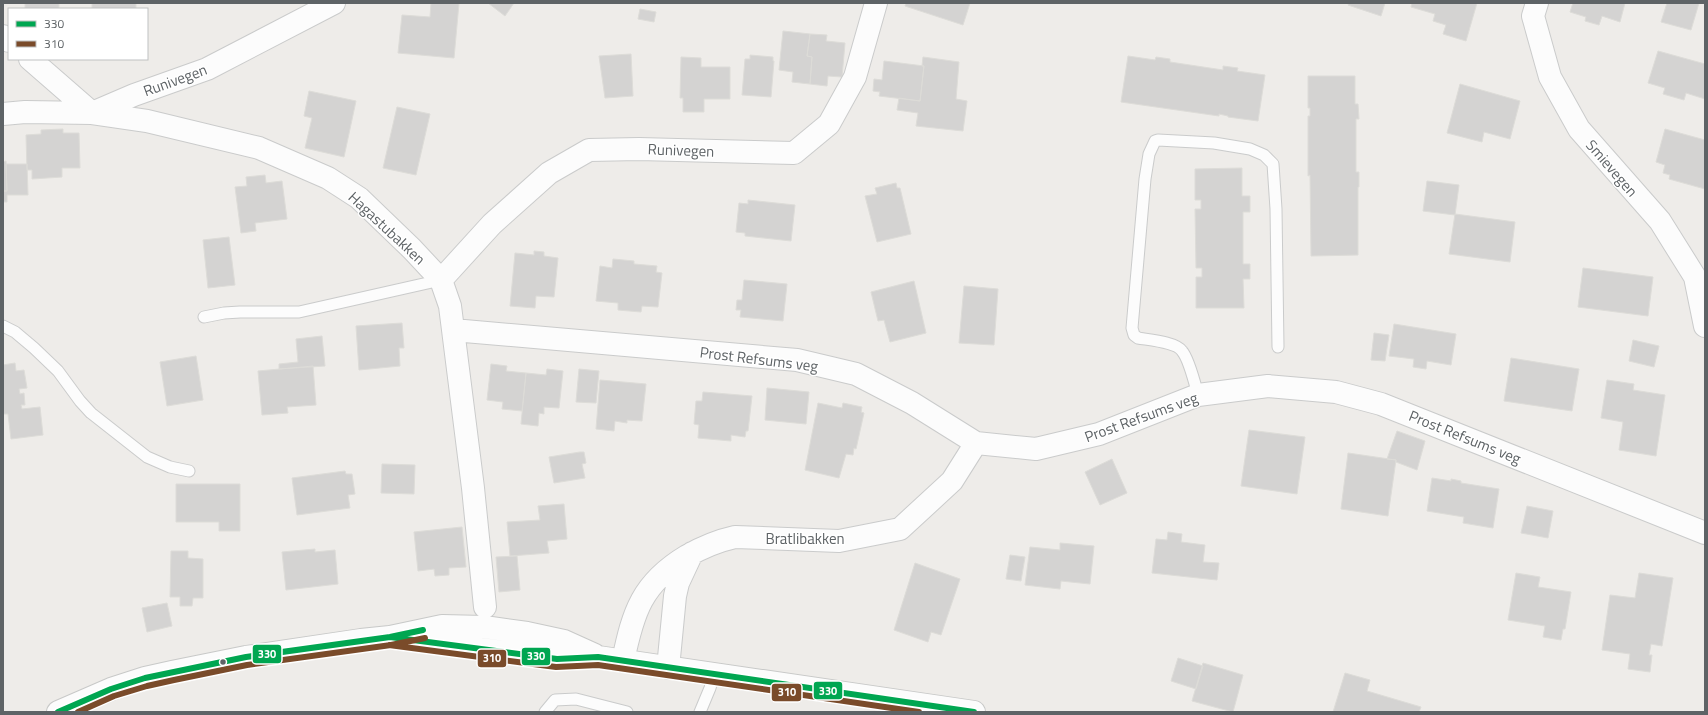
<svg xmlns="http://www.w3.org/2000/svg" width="1708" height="715" font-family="'Titillium Web',sans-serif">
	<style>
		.building { fill: #d4d3d2; stroke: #dddcd8 }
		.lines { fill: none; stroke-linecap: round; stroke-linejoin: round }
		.lane-casing { stroke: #cacbcb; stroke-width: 13 }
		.street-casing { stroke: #cacbcb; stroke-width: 24 }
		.secondary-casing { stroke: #c8c9c8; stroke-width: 24 }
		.lane { stroke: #fcfcfc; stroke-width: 11 }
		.street { stroke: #fcfcfc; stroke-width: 22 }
		.secondary { stroke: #fcfcfc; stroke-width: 22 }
		.bus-1-casing { stroke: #fff; stroke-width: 9 }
		.bus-2-casing { stroke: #fff; stroke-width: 9 }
		.bus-1 { stroke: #00a651; stroke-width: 6 }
		.bus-2 { stroke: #7a4b2a; stroke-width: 6 }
		.bus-dot { fill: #5e6366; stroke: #fff; stroke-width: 1.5 }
		.labels { text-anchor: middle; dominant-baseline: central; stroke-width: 3; stroke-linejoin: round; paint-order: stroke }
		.street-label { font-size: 15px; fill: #5e6366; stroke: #fff }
		.line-badge { stroke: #fff; stroke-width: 1.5 }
		.badge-label { font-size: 11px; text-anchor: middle; font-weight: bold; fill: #fff }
	</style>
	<rect width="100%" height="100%" fill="#eeece9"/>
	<!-- building -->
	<path class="building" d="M25,3H59V9H25Z
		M92,3H136V9H92Z
		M431,3H459L454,58L398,53L402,15L430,17Z
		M488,3H514L505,16Z
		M906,3H970L963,25L905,6Z
		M1349,3H1385L1381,16L1348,5Z
		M1412,3H1477L1466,41L1443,34L1446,25L1433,21L1435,14L1411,7Z
		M1573,3H1625L1620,22L1602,16L1599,25L1585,21L1586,17L1570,12Z
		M1667,3H1699L1691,30L1661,22Z
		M640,9L656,12L654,22L638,19Z
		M783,31L810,34L807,56L812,57L810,84L792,82L793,72L779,70Z
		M810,34L827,35L826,41L845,43L842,77L828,76L827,86L810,84L812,57L807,56Z
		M1658,51L1705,64V99L1686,93L1684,100L1663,94L1665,88L1648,83Z
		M631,54L633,96L605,98L599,56Z
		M750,55L773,57V61H774L771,97L742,95L745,59H750Z
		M1128,56L1155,60L1156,57L1170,59V62L1223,70V66L1238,68L1237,71L1265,75L1258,121L1228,117V116L1219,114V116L1121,102Z
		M681,57L701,58V67H730V99H704V112H683V98H680Z
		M923,57L959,62L956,99L967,101L963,131L916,126L918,113L897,110L899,98L920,101L924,66H922Z
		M884,61L924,66L920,101L879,96L880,92L873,91L874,79L882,80Z
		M1308,76H1355V104H1358L1359,119H1356V172H1359V187H1358V255L1311,256L1310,175L1308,176V116H1310V108H1308Z
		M1460,84L1520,101L1510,139L1484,132L1482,142L1447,133Z
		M309,91L356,101L344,157L305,148L312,118L304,116Z
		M397,107L430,114L416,175L383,168Z
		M63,129V133H79L80,168H62V177L32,179V170H27L26,135L41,134V130Z
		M1665,129L1705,140V189L1669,179L1670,175L1663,173L1665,165L1656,162Z
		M6,161L7,191H3V162Z
		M6,164H27L28,195H7V202H3V191H7Z
		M1242,168V196H1250V212H1243V264H1250V279H1243L1244,308H1196V277H1202V268H1196L1195,209H1201V200H1195V169Z
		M265,175L266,183L282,181L287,219L255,223L256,231L241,233L235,187L247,186L246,177Z
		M1427,181L1459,185L1455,215L1423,211Z
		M896,183L897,188H900L911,234L877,242L865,196L877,194L875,188Z
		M748,200L795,205L791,241L745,236V233L736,232L739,203L748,204Z
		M1455,214L1515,222L1510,262L1449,254Z
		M229,237L235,285L208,288L203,240Z
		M534,251L544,252V256L558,258L554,297L536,296L535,308L510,306L515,253L534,255Z
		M613,259L634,261V264L657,266L656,272L662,273L658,307L642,306L641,312L618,310V303L596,301L600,266L612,268Z
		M1583,268L1653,277L1648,316L1578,307Z
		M744,280L787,284L783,321L740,317L741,310H736L737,300H742Z
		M914,281L926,333L890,342L884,320L878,321L871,292Z
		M964,286L998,289L994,345L959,343Z
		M402,323L404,348H399L400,366L359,370L356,326Z
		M1394,324L1456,334L1451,365L1427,361L1426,369L1413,367L1414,359L1389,356Z
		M1374,333L1389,335L1385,361L1371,360Z
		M322,336L325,366L279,369V364L298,362L296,339Z
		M1633,340L1659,346L1654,367L1629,361Z
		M196,356L203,400L167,406L160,362Z
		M1511,358L1579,369L1572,411L1504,401Z
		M15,363L16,371L24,370L27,388L19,389L20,394L24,393L25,405H21L22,409L40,407L43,435L11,439L8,414H3V365Z
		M491,364L507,366L506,371L526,373L522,411L502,409L503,402L487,400Z
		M313,366L316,405L287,407L288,413L262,415L258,371Z
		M547,369L563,371L559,408L544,407V414L539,413L538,426L521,424L526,373L546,375Z
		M579,369L599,371L596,403L576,402Z
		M600,380L646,384L642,421L627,420V423L615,421L614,431L596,429Z
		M1607,380L1634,384L1633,390L1665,395L1656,456L1619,450L1623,422L1601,418Z
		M767,388L809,392L806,424L765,420Z
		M703,392L752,396L748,431H746L745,437L731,435V441L698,438L699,425L694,424L696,401H702Z
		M818,403L842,408L843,403L862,407L861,412L864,413L856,449L854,448L853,455L846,454L839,478L805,470Z
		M1249,430L1305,437L1297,494L1241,486Z
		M1397,431L1425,441L1417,470L1396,462V460L1387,459Z
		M580,452H584L586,463L582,464L585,478L554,483L549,457Z
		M1348,453L1396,460L1388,516L1341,509Z
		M1112,459L1127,493L1100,505L1085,472Z
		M382,464L415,465L414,494L381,493Z
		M345,471L346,474H352L355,494L348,495L350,508L297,515L292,478Z
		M1432,478L1451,481V479L1461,481V483L1499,489L1493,528L1463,523L1464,517L1427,511Z
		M176,484H240V531H219V522H176Z
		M564,504L567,539L547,541L549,553L510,556L507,522L540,520L538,506Z
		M1527,506L1553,511L1548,538L1521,533Z
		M462,527L466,567L449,568V575L435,576L434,569L418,571L414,532Z
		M1168,532L1182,534L1181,542L1205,545L1203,562L1219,563L1217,580L1152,573L1156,539L1167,540Z
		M1060,543L1094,546L1090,584L1061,581L1060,589L1025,585L1030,547L1060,550Z
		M315,549V552L335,550L338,584L286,590L282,552Z
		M171,551H188V558L203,559V598H193L192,606H180V597H170Z
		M1010,555L1025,557L1021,581L1006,579Z
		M517,556L520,590L499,592L496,557Z
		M915,563L960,579L941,635L931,632L928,642L894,630Z
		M1516,573L1540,577L1538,587L1571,592L1565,629H1563L1561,640L1543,637L1545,626L1508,620Z
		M1639,573L1673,578L1662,646L1651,644L1649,655H1652L1650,672L1628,669L1630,654L1602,650L1610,595L1635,598Z
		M167,603L172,626L147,632L142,608Z
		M1178,658L1203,666L1196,689L1171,681Z
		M1203,663L1243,675L1233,712L1192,701Z
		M1345,673L1370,680L1367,691L1421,707L1419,712H1333Z"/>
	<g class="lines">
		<defs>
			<path id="lane" d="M204,317L224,313L240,312H299L441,280
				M3,326L15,332L34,348L58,371L80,401L91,413L147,457L170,467L189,471
				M1198,395C1195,384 1189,359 1182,351C1176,342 1149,340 1138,338L1134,335L1132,328L1145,179L1149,154L1155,141L1158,140L1214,143L1250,149L1264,155L1273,164L1276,209L1278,347
				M545,712L555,700L576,699L627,712
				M700,712L710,688L714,674"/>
			<path id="street" d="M1537,3L1533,16L1550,77L1579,129L1660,221L1695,277L1705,326
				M3,36L9,41
				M30,59L92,113L147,121L259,148L328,178L359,198L412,249L441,280L450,306L473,488L485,607
				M3,114L25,112L92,113L134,95L207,69L334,3
				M441,280L492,224L549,173L589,150L639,149L794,153L829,124L855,77L876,3
				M453,330L797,360L856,374L912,403L976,443L1036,449L1099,434L1198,395L1268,386L1336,392L1381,404L1705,533
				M623,661C633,612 642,583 687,556C703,547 717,541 735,537L839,541L900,529L952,481L976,443
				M668,668L675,596L678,583L692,553"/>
			<path id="secondary" d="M390,637L557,659L598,657L974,712
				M58,712L111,689L145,678L172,672L246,657L361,640L390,637L442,626L484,627L527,633L564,641L595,655"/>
		</defs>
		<!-- lane casing -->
		<use href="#lane" class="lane-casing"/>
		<!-- street casing -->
		<use href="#street" class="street-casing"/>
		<!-- secondary casing -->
		<use href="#secondary" class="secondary-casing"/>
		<!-- lane -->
		<use href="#lane" class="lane"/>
		<!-- street -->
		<use href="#street" class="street"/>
		<!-- secondary -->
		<use href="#secondary" class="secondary"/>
		<defs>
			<path id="bus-1" d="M390,637L557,659L598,657L974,712
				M58,712L111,689L145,678L246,657L390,637L423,630"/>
			<path id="bus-2" d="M389,645L556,667L598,665L919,712
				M78,712L114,696L147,686L174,680L247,665L391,645L425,638"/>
		</defs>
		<!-- bus-1 casing -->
		<use href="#bus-1" class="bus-1-casing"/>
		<!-- bus-2 casing -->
		<use href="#bus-2" class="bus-2-casing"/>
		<!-- bus-1 -->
		<use href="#bus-1" class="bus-1"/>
		<!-- bus-2 -->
		<use href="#bus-2" class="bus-2"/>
	</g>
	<!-- markers -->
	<circle class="bus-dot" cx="223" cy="662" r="3.5"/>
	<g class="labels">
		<!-- street labels -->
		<g class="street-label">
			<text transform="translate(175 80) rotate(-20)">Runivegen</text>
			<text transform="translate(681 150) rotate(2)">Runivegen</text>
			<text transform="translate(1612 168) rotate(49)">Smievegen</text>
			<text transform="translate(387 228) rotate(43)">Hagastubakken</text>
			<text transform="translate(759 359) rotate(7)">Prost Refsums veg</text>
			<text transform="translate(1141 417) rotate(-20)">Prost Refsums veg</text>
			<text transform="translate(1465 437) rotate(22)">Prost Refsums veg</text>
			<text x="805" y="538">Bratlibakken</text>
		</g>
	</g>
	<g class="line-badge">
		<rect x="252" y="644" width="30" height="20" rx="4" fill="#00a651"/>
		<rect x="521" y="647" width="30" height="19" rx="4" fill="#00a651"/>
		<rect x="477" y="649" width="30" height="19" rx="4" fill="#7a4b2a"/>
		<rect x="813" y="681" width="30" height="19" rx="4" fill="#00a651"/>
		<rect x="771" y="683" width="31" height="19" rx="4" fill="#7a4b2a"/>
	</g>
	<g class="badge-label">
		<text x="267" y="658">330</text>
		<text x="536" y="660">330</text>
		<text x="492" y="662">310</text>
		<text x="828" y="695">330</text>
		<text x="787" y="696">310</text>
	</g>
	<!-- border -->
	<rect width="1708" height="715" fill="none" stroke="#5e6366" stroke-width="8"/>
	<!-- legend -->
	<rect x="8" y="8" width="140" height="52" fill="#ffffff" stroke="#bfc1c2"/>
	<rect x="16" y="21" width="20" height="6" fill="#00a651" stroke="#bfc1c2"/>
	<text x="44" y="28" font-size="12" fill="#5e6366">330</text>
	<rect x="16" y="41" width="20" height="6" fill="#7a4b2a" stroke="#bfc1c2"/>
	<text x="44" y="48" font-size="12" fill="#5e6366">310</text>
</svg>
